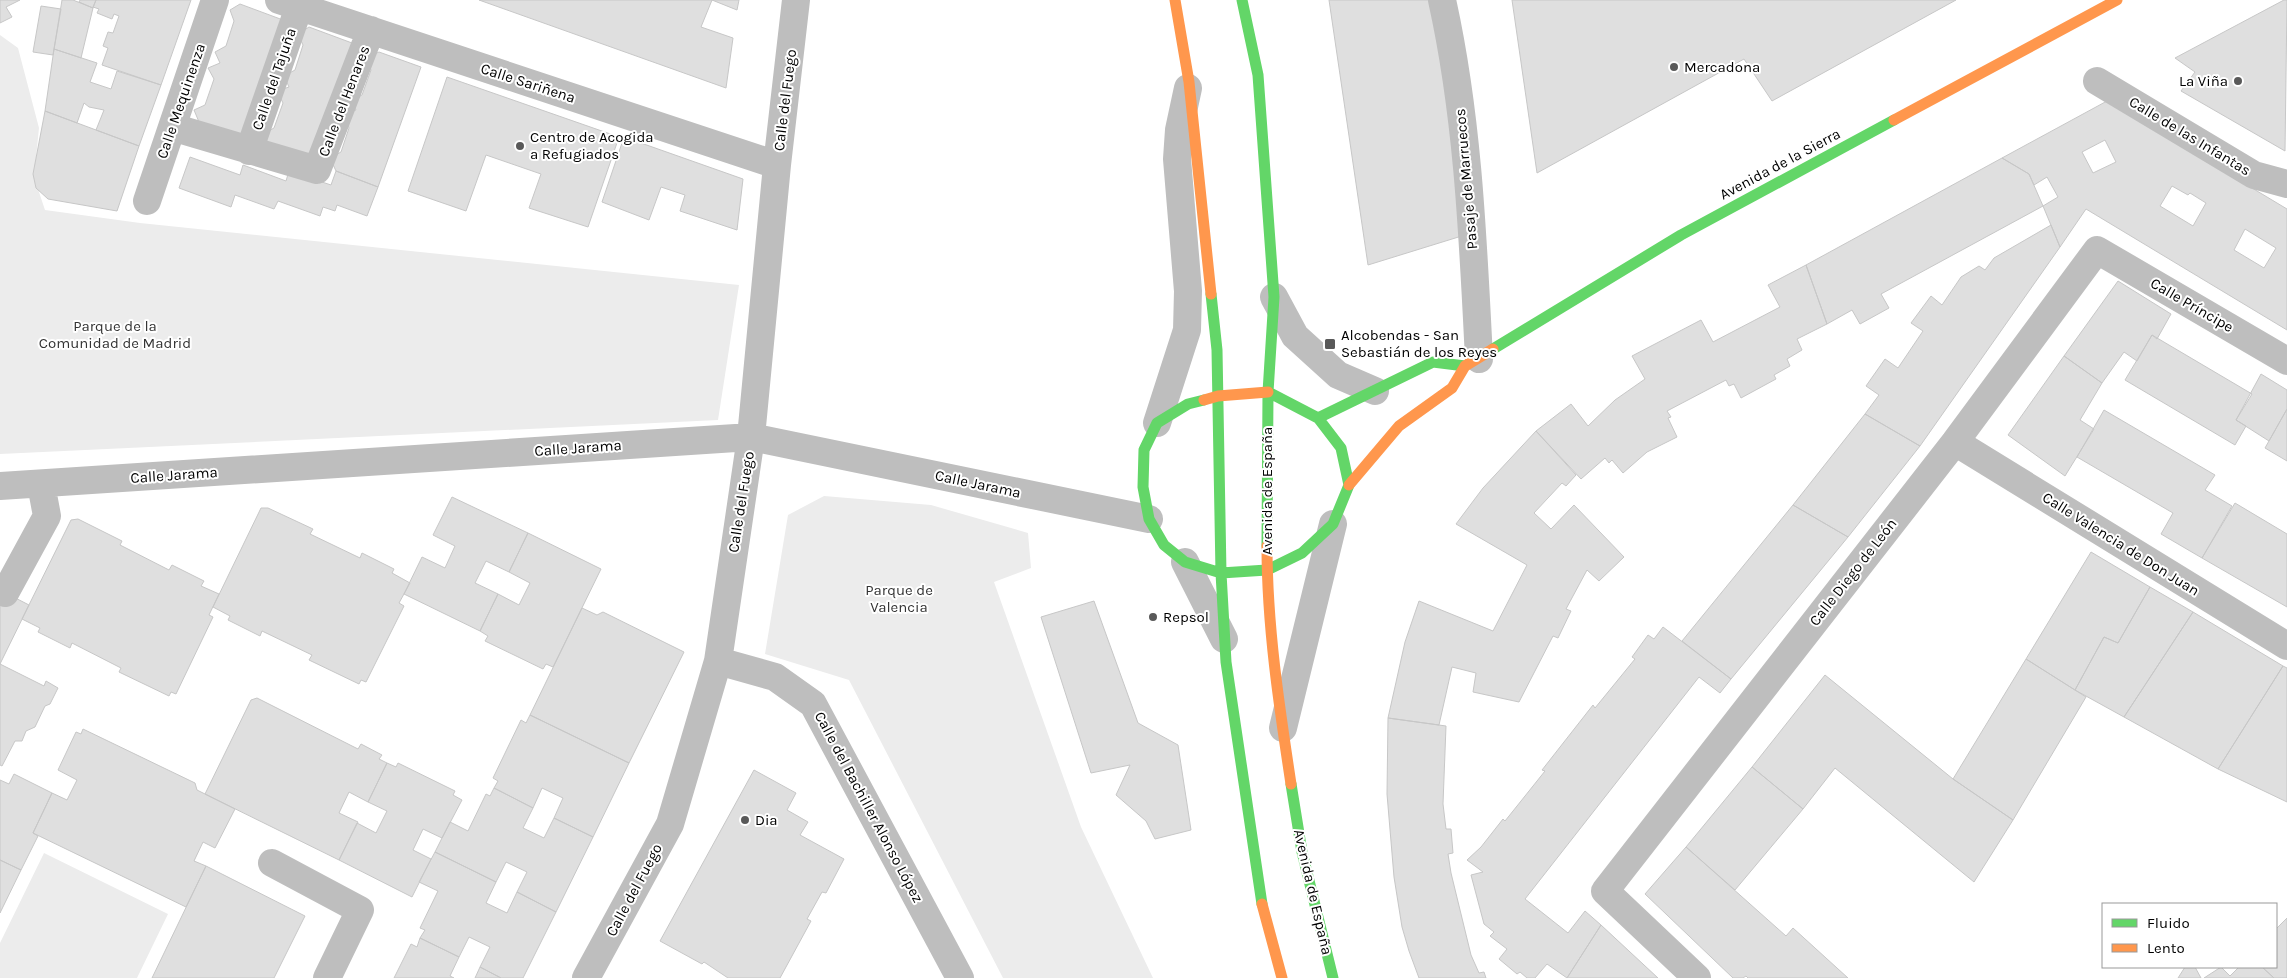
<svg xmlns="http://www.w3.org/2000/svg" width="2287" height="978" font-family="Karla,sans-serif">
	<style>
		.green { fill: #ececec }
		.building { fill: #dfdfdf; stroke: #c7c7c7; fill-rule: evenodd }
		.lines { fill: none; stroke-linecap: round; stroke-linejoin: round }
		.street { stroke: #bebebe; stroke-width: 28 }
		.fast { stroke: #63d668; stroke-width: 11 }
		.slow { stroke: #ff974d; stroke-width: 11 }
		.poi-dot { fill: #595959; stroke: #fff; stroke-width: 2 }
		.labels { text-anchor: middle; dominant-baseline: central; stroke-width: 4; stroke-linejoin: round; paint-order: stroke }
		.poi-label { font-size: 15px; fill: #000; stroke: #fff; text-anchor: start }
		.street-label { font-size: 15px; fill: #000; stroke: #fff }
		.park-label { font-size: 15px; fill: #333; stroke: #fff }
	</style>
	<rect width="100%" height="100%" fill="#fff"/>
	<!-- green -->
	<path class="green" d="M0,35L18,48L39,128L34,177L45,210L140,223L739,285L718,420L0,454Z
		M824,496L931,505L1028,533L1031,568L994,582L1081,827L1153,978H1003L849,680L765,654L788,515Z
		M44,853L168,914L137,978H0V943Z"/>
	<!-- building -->
	<path class="building" d="M0,0H20L6,7L12,17L0,23Z
		M62,0H73L93,8L81,58L54,49Z
		M80,0H96L93,8L79,2Z
		M96,0H191L161,85L102,65L108,48L103,46L108,32L113,33L119,16L114,14L112,19L97,13L99,9L93,7Z
		M479,0H739L737,10L712,0L701,27L733,38L726,88Z
		M1329,0H1434L1465,235L1368,265Z
		M1512,0H1956L1772,101L1744,59L1537,173Z
		M2284,0H2287L2285,151L2181,91L2195,72L2175,58Z
		M240,4L283,20L241,137L199,122L194,110L205,105L214,79L208,68L220,63L215,52L226,46L234,21L230,10Z
		M41,6L61,9L53,55L33,52Z
		M309,27L352,43L310,160L268,145L263,134L274,128L283,103L277,91L289,87L284,76L295,70L303,45L298,34Z
		M54,49L97,63L90,82L111,89L117,71L161,85L139,146L96,130L104,110L89,107L84,103L77,123L45,111Z
		M379,52L421,67L378,187L336,171L330,158L341,152L349,128L345,114L356,110L351,100L362,95L371,70L366,58Z
		M447,77L619,137L588,227L529,208L541,174L486,155L466,211L408,191Z
		M2107,101L2287,209V330L2086,209L2060,247L2043,206L2058,197L2047,177L2034,185L2029,174L2002,158ZM2105,140L2116,162L2093,173L2082,152ZM2172,186L2188,195L2190,193L2206,203L2193,226L2160,206ZM2245,229L2276,248L2264,268L2234,250Z
		M45,111L139,146L117,211L48,199L36,188L33,174Z
		M624,137L743,179L737,230L680,211L685,195L661,187L649,220L602,202Z
		M190,157L240,175L243,165L286,181L289,171L331,185L336,171L378,187L367,216L337,205L335,211L323,207L320,216L278,201L274,209L235,195L231,207L179,188Z
		M2002,158L2029,174L2043,206L1881,294L1889,308L1860,324L1852,310L1827,324L1806,265Z
		M2051,225L2060,247L1920,446L1865,414L1879,395L1866,386L1885,359L1898,368L1923,331L1911,323L1931,296L1942,305L1961,277L1979,266L1985,270L1994,258Z
		M1806,265L1827,324L1797,339L1802,350L1787,359L1790,366L1774,375L1776,379L1741,398L1734,384L1729,386L1726,380L1667,411L1671,417L1668,418L1677,437L1647,452L1623,473L1612,460L1609,463L1605,458L1581,479L1536,431L1571,404L1588,426L1615,400L1645,379L1632,356L1701,320L1713,342L1780,307L1768,285Z
		M2118,281L2171,314L2157,339L2152,335L2137,361L2124,352L2102,383L2064,356Z
		M2152,335L2252,394L2236,420L2246,426L2235,445L2125,380Z
		M2064,356L2102,383L2080,420L2094,429L2065,476L2008,435Z
		M2261,374L2287,390V409L2269,441L2236,420Z
		M2287,409V461L2265,448Z
		M2104,410L2215,475L2205,490L2232,506L2202,558L2161,534L2173,513L2077,457Z
		M1865,414L1920,446L1848,537L1793,505Z
		M1536,431L1576,475L1566,486L1562,483L1534,513L1551,529L1574,505L1624,557L1599,581L1587,570L1566,609L1571,611L1558,638L1553,636L1519,702L1473,692L1476,673L1452,667L1439,725L1388,718L1405,642L1419,601L1493,631L1527,565L1456,524L1483,488Z
		M452,497L528,533L509,572L486,561L475,583L498,594L480,631L404,594L422,557L445,568L455,546L433,535Z
		M2235,503L2287,534V607L2202,558Z
		M1793,505L1848,537L1731,679L1682,641Z
		M261,508H268L313,529L310,534L360,558L362,553L394,569L392,573L410,583L399,603L404,606L366,682L361,680L359,684L309,660L312,655L262,631L260,636L228,620L230,616L213,607Z
		M78,519L122,541L120,545L169,570L172,565L204,581L201,586L219,594L209,615L213,617L176,694L171,692L169,696L119,672L121,668L72,643L70,648L38,632L40,628L22,619L71,520Z
		M528,533L601,569L553,667L546,664L543,669L485,641L488,636L480,631L498,594L519,605L530,583L509,572Z
		M2091,552L2150,587L2118,643L2104,637L2075,690L2026,659Z
		M2150,587L2193,612L2124,717L2075,690L2104,637L2118,643Z
		M0,590L29,605L0,664Z
		M1094,601L1138,723L1178,745L1191,830L1155,839L1146,821L1116,795L1130,765L1091,773L1041,617Z
		M582,608L597,615L603,612L684,652L629,763L530,715Z
		M2193,612L2283,666L2218,769L2124,717Z
		M1663,627L1731,679L1720,693L1699,677L1525,899L1568,933L1585,911L1601,925L1567,978L1547,964L1535,978H1527L1520,972L1517,974L1499,959L1507,949L1490,936L1494,932L1484,924L1471,875L1483,872L1467,860L1481,847L1503,819L1505,821L1545,771L1542,770L1593,705L1595,708L1635,659L1632,657L1648,635L1654,639Z
		M2026,659L2086,697L2013,820L1953,779Z
		M0,664L44,686L46,681L58,688L50,704L45,706L35,727L26,731L22,741H15L2,766L0,765Z
		M2283,666L2287,668V802L2218,769Z
		M1825,675L1953,779L2013,820L1974,882L1835,768L1803,809L1752,767Z
		M257,698L358,749L361,744L382,755L379,759L387,763L368,802L349,792L339,813L358,822L339,860L205,794L251,700Z
		M530,715L629,763L593,837L554,818L563,798L542,788L533,808L494,788L498,781L493,778L521,720L526,723Z
		M1388,718L1446,726L1443,804L1446,829H1451L1453,853L1448,854L1451,873L1471,955L1479,973L1484,972L1486,978H1419L1409,951L1402,927L1394,877L1387,794Z
		M83,729L195,783L197,790L235,809L215,848L203,842L194,861L206,866L186,907L33,833L52,793L67,800L77,780L58,770L76,732L81,734Z
		M387,763L396,767L398,763L455,791L453,795L462,800L442,838L423,829L413,850L431,859L412,897L339,860L357,823L376,833L387,811L368,802Z
		M1752,767L1803,809L1735,890L1686,847Z
		M754,770L796,793L787,810L808,822L800,835L844,859L826,893L822,892L807,919L811,921L780,978H728L704,962L702,964L660,941Z
		M14,774L52,793L33,833L38,836L21,870L0,860V780L9,784Z
		M494,788L533,808L523,828L544,838L554,818L593,837L556,912L517,892L527,872L506,862L496,882L435,852L450,822L468,831L486,794L490,796Z
		M1686,847L1786,936L1793,928L1848,978H1748L1746,976L1743,978H1733L1645,894Z
		M435,852L496,882L486,903L507,913L517,892L556,912L523,978H501L480,967L490,947L469,937L459,957L420,938L425,930L420,928L438,891L419,882Z
		M0,860L21,870L0,913Z
		M206,866L305,916L274,978H152Z
		M2287,918V978H2274L2262,967H2276V929Z
		M1601,925L1658,978H1567Z
		M420,938L459,957L450,976L454,978H394L411,944L417,947Z
		M480,967L501,978H475Z
		M2185,967H2195L2201,978H2178Z
		M2221,967L2230,976L2239,967H2262L2274,978H2204Z"/>
	<g class="lines">
		<!-- street -->
		<path class="street" d="M279,0L777,165
			M1442,0C1468,117 1473,239 1479,359
			M2097,81L2254,175L2287,184
			M172,127L317,170L371,30
			M249,151L299,7
			M147,201L215,0
			M1274,297L1295,336L1338,375L1375,391
			M1157,423L1187,330L1188,291L1177,159L1179,130L1188,88
			M1955,442L2287,646
			M0,486L751,437L1149,519
			M1185,562L1224,639
			M5,593L47,516L41,484
			M718,661L775,677L813,704L960,978
			M1283,728L1333,524
			M272,863L360,910L327,978
			M586,978L670,824L718,661L751,437L777,165L796,0
			M1697,978L1605,891L1955,442L2097,250L2287,361"/>
		<!-- fast -->
		<path class="fast" d="M1242,0L1258,75L1274,297L1268,392L1267,546
			M1211,294L1217,350L1221,573L1226,662L1262,904
			M1493,349L1681,235L1894,120
			M1204,400L1188,404L1157,423L1144,450L1143,487L1149,519L1164,545L1185,562L1221,573L1267,570L1302,553L1333,524L1349,485L1341,448L1318,418L1268,392
			M1318,418L1433,362L1465,366
			M1291,784L1302,852L1333,978"/>
		<!-- slow -->
		<path class="slow" d="M1175,0L1189,82L1211,294
			M1894,120L2117,0
			M1204,400L1218,396L1268,392
			M1349,485L1399,426L1452,388L1465,366L1493,349
			M1267,546C1267,626 1279,705 1291,784
			M1262,904L1282,978"/>
	</g>
	<!-- markers -->
	<g class="poi-dot">
		<circle cx="1674" cy="67" r="5"/>
		<circle cx="2238" cy="81" r="5"/>
		<circle cx="520" cy="146" r="5"/>
		<rect x="1324" y="338" width="12" height="12" rx="2.5"/>
		<circle cx="1153" cy="617" r="5"/>
		<circle cx="745" cy="820" r="5"/>
	</g>
	<g class="labels">
		<!-- poi labels -->
		<g class="poi-label">
			<text x="1684" y="67">Mercadona</text>
			<text x="2228" y="81" text-anchor="end">La Viña</text>
			<text x="530" y="137">Centro de Acogida<tspan x="530" dy="17">a Refugiados</tspan></text>
			<text x="1341" y="335">Alcobendas - San<tspan x="1341" dy="17">Sebastián de los Reyes</tspan></text>
			<text x="1163" y="617">Repsol</text>
			<text x="755" y="820">Dia</text>
		</g>
		<!-- street labels -->
		<g class="street-label">
			<text transform="translate(274 79) rotate(-71)">Calle del Tajuña</text>
			<text transform="translate(528 83) rotate(18)">Calle Sariñena</text>
			<text transform="translate(785 100) rotate(-83)">Calle del Fuego</text>
			<text transform="translate(181 101) rotate(-71)">Calle Mequinenza</text>
			<text transform="translate(344 101) rotate(-69)">Calle del Henares</text>
			<text transform="translate(2190 136) rotate(31)">Calle de las Infantas</text>
			<text transform="translate(1780 164) rotate(-28)">Avenida de la Sierra</text>
			<text transform="translate(1466 179) rotate(-95)">Pasaje de Marruecos</text>
			<text transform="translate(2192 305) rotate(30)">Calle Príncipe</text>
			<text transform="translate(578 448) rotate(-4)">Calle Jarama</text>
			<text transform="translate(174 475) rotate(-4)">Calle Jarama</text>
			<text transform="translate(978 484) rotate(12)">Calle Jarama</text>
			<text transform="translate(1267 491) rotate(-90)">Avenida de España</text>
			<text transform="translate(741 502) rotate(-81)">Calle del Fuego</text>
			<text transform="translate(2121 544) rotate(32)">Calle Valencia de Don Juan</text>
			<text transform="translate(1853 572) rotate(-52)">Calle Diego de León</text>
			<text transform="translate(869 807) rotate(62)">Calle del Bachiller Alonso López</text>
			<text transform="translate(634 890) rotate(-62)">Calle del Fuego</text>
			<text transform="translate(1313 892) rotate(77)">Avenida de España</text>
		</g>
		<!-- park labels -->
		<g class="park-label">
			<text x="115" y="326">Parque de la<tspan x="115" dy="17">Comunidad de Madrid</tspan></text>
			<text x="899" y="590">Parque de<tspan x="899" dy="17">Valencia</tspan></text>
		</g>
	</g>
	<!-- legend -->
	<rect x="2102" y="903" width="175" height="65" fill="#ffffff" stroke="#999999"/>
	<rect x="2112" y="919" width="25" height="8" fill="#63d668" stroke="#999999"/>
	<text x="2147" y="928" font-size="15" fill="#000000">Fluido</text>
	<rect x="2112" y="944" width="25" height="8" fill="#ff974d" stroke="#999999"/>
	<text x="2147" y="953" font-size="15" fill="#000000">Lento</text>
</svg>
